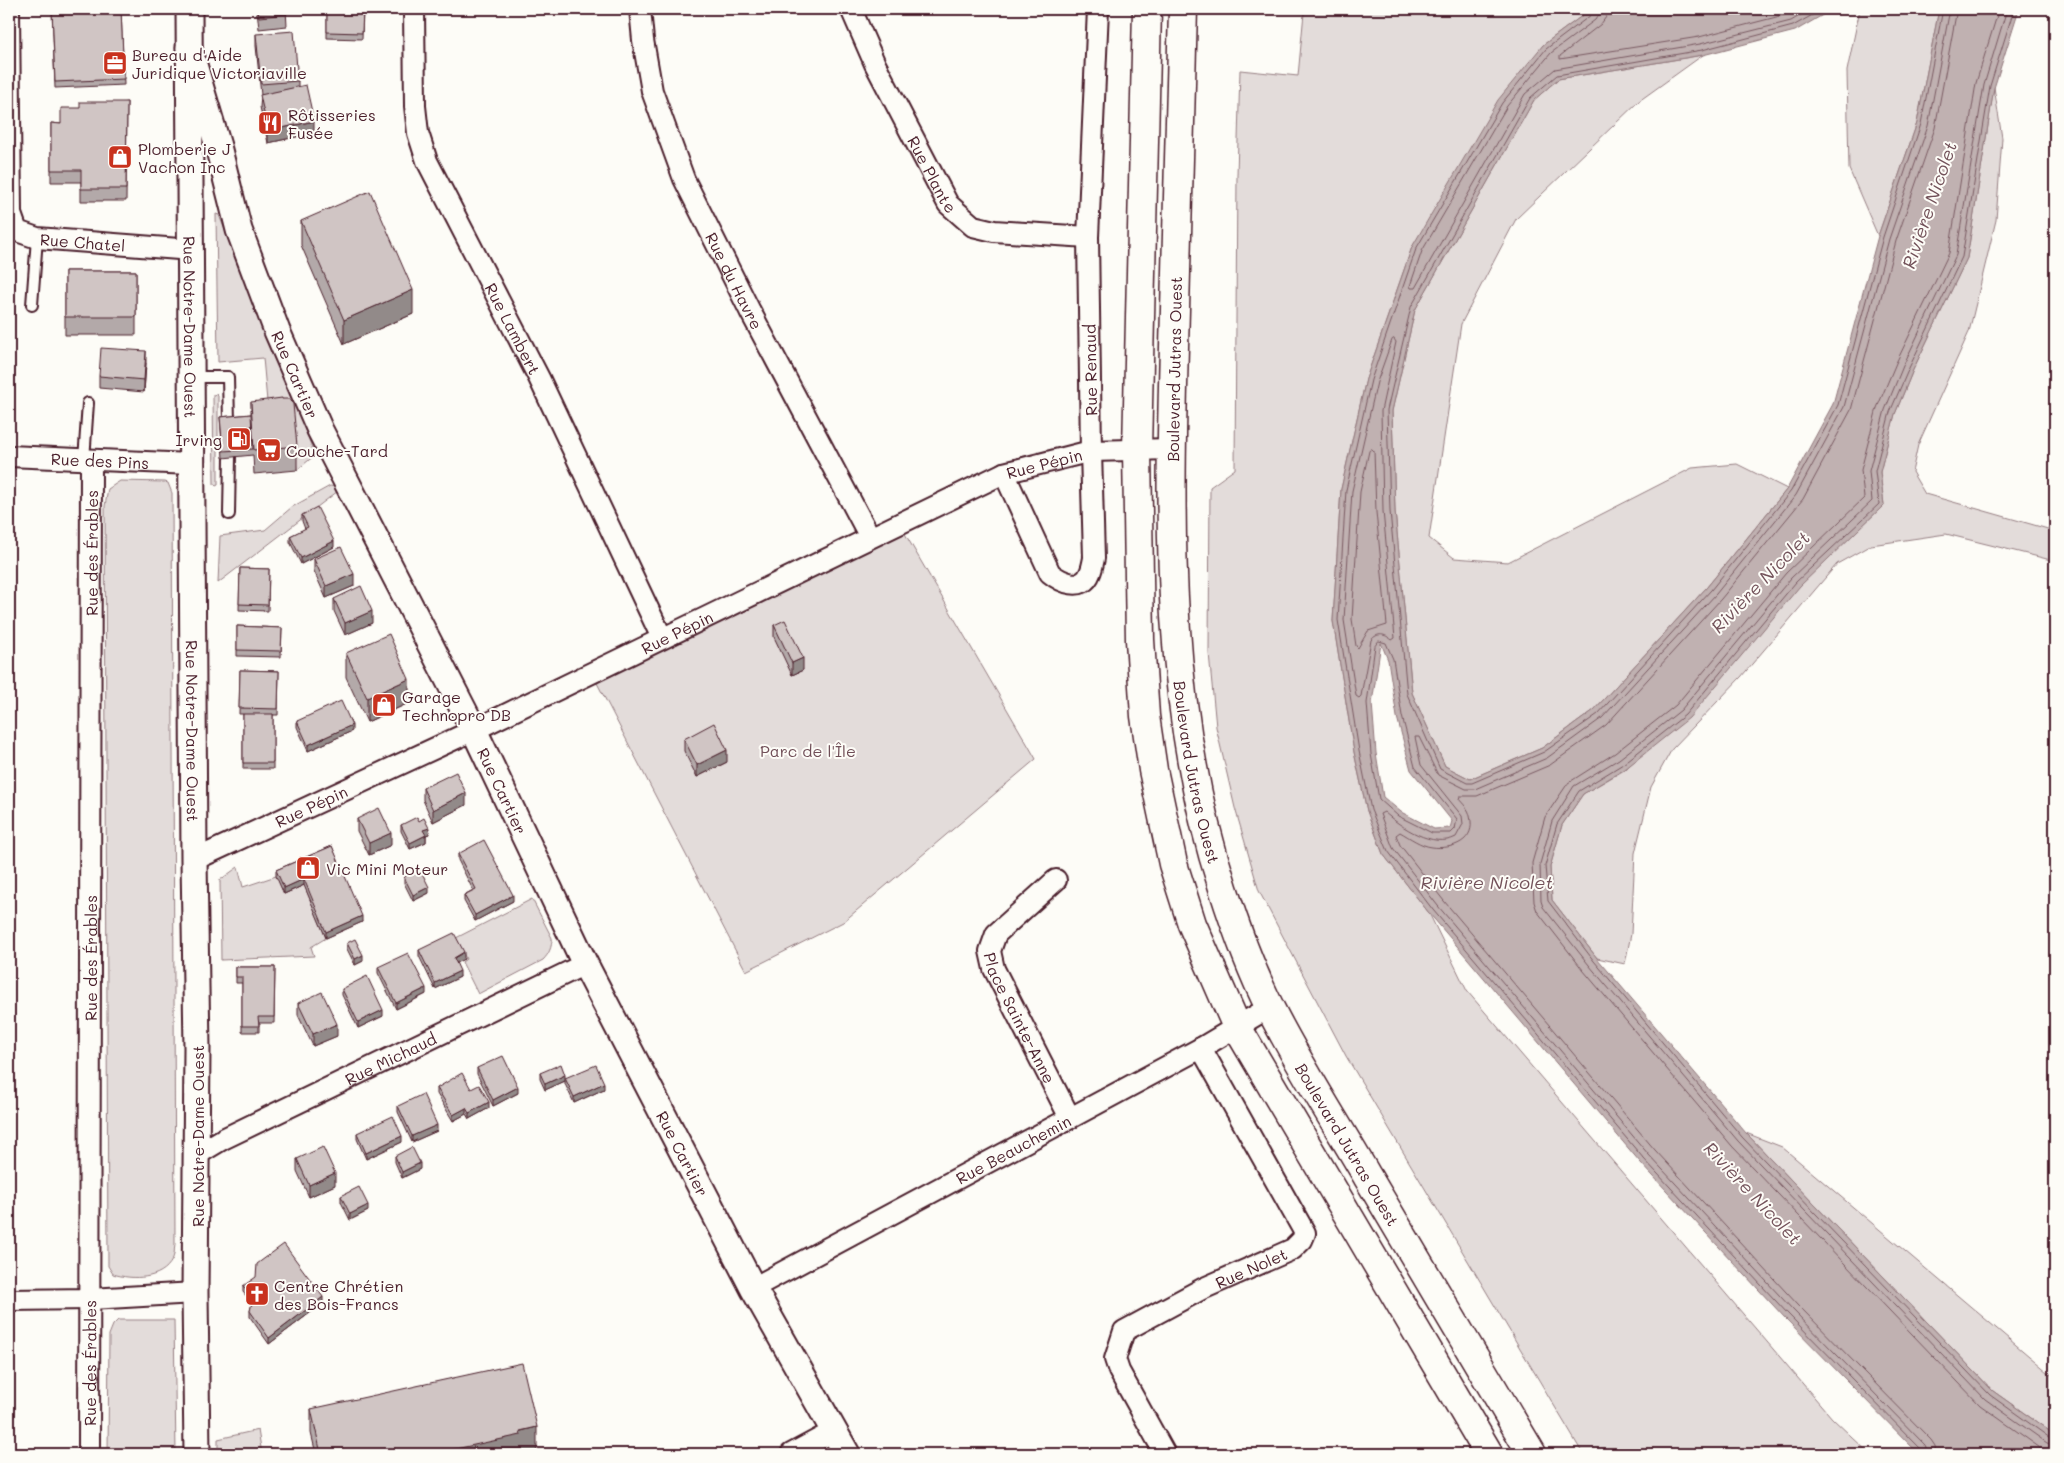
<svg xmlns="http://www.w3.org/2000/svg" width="2064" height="1463" font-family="Mali,sans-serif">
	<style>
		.green { fill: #e3dcda; stroke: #967e82 }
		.water { fill: #c0b1b1; stroke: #91777b; fill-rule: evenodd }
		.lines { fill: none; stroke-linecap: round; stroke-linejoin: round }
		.shore { stroke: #795961; stroke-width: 1 }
		.service-casing { stroke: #4a1f2b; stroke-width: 14 }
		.minor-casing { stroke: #4a1f2b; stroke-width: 24 }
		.tertiary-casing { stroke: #4a1f2b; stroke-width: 29 }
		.secondary-casing { stroke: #4a1f2b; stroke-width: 31 }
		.service { stroke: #fdfcf7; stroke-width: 10 }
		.minor { stroke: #fdfcf7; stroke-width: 20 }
		.tertiary { stroke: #fdfcf7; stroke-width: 25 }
		.secondary { stroke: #fdfcf7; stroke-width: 28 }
		.wall { fill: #b3a9a9; stroke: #4a1f2b }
		.shaded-wall { fill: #928a89; stroke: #4a1f2b }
		.building { fill: #d0c5c4; stroke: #4a1f2b }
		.labels { text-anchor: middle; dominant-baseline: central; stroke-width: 4; stroke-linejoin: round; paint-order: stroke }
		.poi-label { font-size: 16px; fill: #4a1f2b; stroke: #fdfcf7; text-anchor: start }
		.street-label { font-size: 16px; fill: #4a1f2b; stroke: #fdfcf7 }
		.park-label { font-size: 16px; fill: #704e57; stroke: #fdfcf7 }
		.water-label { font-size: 18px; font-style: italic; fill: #73525a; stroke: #fdfcf7 }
	</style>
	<rect width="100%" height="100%" fill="#fdfcf7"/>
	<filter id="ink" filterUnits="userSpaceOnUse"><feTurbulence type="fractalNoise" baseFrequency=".02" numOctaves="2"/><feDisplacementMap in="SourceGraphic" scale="10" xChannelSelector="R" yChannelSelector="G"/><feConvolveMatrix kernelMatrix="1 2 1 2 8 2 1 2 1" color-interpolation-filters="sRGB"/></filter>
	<g filter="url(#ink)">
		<!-- green -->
		<path class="green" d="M1265,9H1591L1543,45L1412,247L1366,379L1341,489L1333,621L1354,752L1367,811L1383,854L1429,913L1467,991L1832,1418L1870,1454H1583L1346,1056L1259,891L1235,808L1216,727L1209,653L1210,487L1235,469L1237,175L1240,70L1298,76L1304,13Z
			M1860,9H1939L1917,123L1878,236L1849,169L1847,71Z
			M1703,55L1639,101L1516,219L1461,324L1429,538L1454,558L1508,562L1692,468L1737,464L1787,489L1707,587L1594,710L1542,748L1470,779L1445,766L1412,693L1395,511L1392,411L1415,310L1534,100L1558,79Z
			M1994,87L2002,138L1996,220L1969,332L1918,445L1912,472L1925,494L2055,531V561L1946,534L1871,545L1837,564L1741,677L1672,749L1651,787L1635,853L1631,934L1625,964L1597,958L1552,900L1550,867L1562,825L1583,794L1626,769L1800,585L1884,505L1880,472L1895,414L1913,370L1967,258Z
			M216,214L219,215L315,455L297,470L293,427L269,423L263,358L218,362Z
			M216,394L218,396V485L216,486L214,484L213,395Z
			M120,481L165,482L168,483L172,493L175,1244C174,1249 175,1255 172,1260C162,1280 132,1280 113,1274L108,1266L105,506L108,489Z
			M330,486L336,487L338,491L218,583L220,536L265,530L292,507Z
			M904,532L1036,759L843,922L746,971L596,681Z
			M238,867L243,887L276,876L284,894L304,885L326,938L311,947L314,956L221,960L220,880Z
			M532,899L552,938C552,947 549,954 543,960L478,994L462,962L466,959L456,938Z
			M1746,1133L1782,1147L2055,1378V1435L1993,1391Z
			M118,1320H174L176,1454H108L109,1335L113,1325Z
			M258,1430L262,1454H218V1439Z"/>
		<!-- water -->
		<path class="water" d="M1591,9H1833L1795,31L1703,55L1558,79L1534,100L1415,310L1392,411L1395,511L1412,693L1445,766L1470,779L1542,748L1594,710L1707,587L1787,489L1833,404L1878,236L1917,123L1939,9H2019L1994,88L1967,258L1913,370L1895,414L1880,472L1884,505L1800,586L1689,718L1625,769L1583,794L1562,825L1550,867L1552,900L1597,958L1746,1133L1993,1391L2055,1435V1454H1919L1785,1318L1640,1162L1429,913L1383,854L1367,811L1354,752L1333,621L1341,489L1366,379L1412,247L1498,100L1543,45ZM1381,643L1388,660L1397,717L1411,770L1452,821L1450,828L1434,829L1401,812L1383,797L1376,753L1372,703Z"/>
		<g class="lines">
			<!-- shore -->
			<path class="shore" d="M1593,9L1591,15L1546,49L1502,103L1416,249L1371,380L1346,490L1338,620L1359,751L1371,810L1388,851L1433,910L1644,1159L1788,1314L1921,1449L1922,1454
				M1600,9L1599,15L1595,20L1551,53L1507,106L1422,251L1410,286L1411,288H1415L1525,94L1555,69L1700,44L1791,21L1811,9
				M1607,9L1606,17L1601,24L1560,56V59L1699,37L1788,14L1796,9
				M1823,9L1793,26L1702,50L1557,75L1530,98L1411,307L1387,410L1390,511L1407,694L1440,769L1467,783H1472L1544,752L1598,714L1711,590L1791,491L1838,405L1883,237L1921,124L1943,9
				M1999,9L1976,83L1949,253L1896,363L1877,408L1861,470L1864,498L1786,573L1676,705L1615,753L1568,783L1545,817L1532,863L1534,902L1537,911L1583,970L1732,1146L1980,1405L2043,1450L2055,1453
				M2007,9L1984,85L1956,255L1903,366L1885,410L1869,471L1872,501L1791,578L1681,710L1619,759L1574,786L1552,821L1540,864L1541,901L1543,907L1589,965L1738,1141L1985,1399L2047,1443L2055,1445
				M2014,9L1990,86L1962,257L1909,368L1890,412L1875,471L1879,504L1796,582L1685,715L1623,764L1579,791L1557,824L1545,866L1548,901L1594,961L1742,1137L1990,1395L2050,1438L2055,1439
				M1394,339L1396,342L1381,411L1383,511L1395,638L1392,640C1385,634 1378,632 1371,640L1361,696L1359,698L1356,696L1344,620L1352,491L1377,382L1392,340Z
				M1372,449L1374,451L1376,512L1387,625L1368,631L1358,648L1356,646L1352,619L1360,492L1369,451Z
				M1379,641L1386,643L1393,659L1402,716L1415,767L1457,819L1455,829L1451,833H1432L1398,816L1379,799L1371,754L1367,703L1375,646Z
				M1929,1454L1925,1445L1793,1310L1649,1155L1438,906L1393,848L1380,814L1384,812C1401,827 1433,849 1456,837L1463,824L1462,816L1421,765L1415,737H1419L1438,775L1466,789H1475L1547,758L1602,718L1716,594L1796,495L1844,407L1889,239L1928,126L1950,9
				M1936,1454L1935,1446L1931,1440L1798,1305L1655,1150L1444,901L1400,845L1396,835L1400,832C1409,837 1421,846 1432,847C1452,850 1477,841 1470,816C1469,809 1463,804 1459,799L1460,796H1477L1550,765L1606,725L1721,599L1803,499L1851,410L1896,241L1935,128L1957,9"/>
			<defs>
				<path id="service" d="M32,305L37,238
					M192,377H228L229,422
					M84,460L88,403
					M229,514L230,457"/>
				<g id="minor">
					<path id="s1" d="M9,9L11,214L17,231L37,238L192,250"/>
					<path id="s2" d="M414,9L415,106L418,133L427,161L539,378L662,638"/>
					<path id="s3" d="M640,9L643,40L652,91L684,179L750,311L870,537"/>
					<path id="s4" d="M851,9L875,64L948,204L973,226L994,231L1088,237"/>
					<path id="s5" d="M9,456L191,464"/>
					<path d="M1004,473L1050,573C1061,582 1083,592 1090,573C1092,569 1093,563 1094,558L1091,451L1088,237L1098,9"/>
					<path id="s6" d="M194,860L474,730L1004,473L1091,451L1171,449"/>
					<path id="s7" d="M1056,880L996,934L990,951L994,969L1070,1118"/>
					<path id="s8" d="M198,1154L223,1139L585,964"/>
					<path id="s9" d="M753,1288L1201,1048L1270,1007"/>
					<path d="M9,1300L90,1299L195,1293"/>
					<path id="s10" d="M89,1454L91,461"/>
					<path d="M791,1454L834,1431"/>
					<path id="s11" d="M1165,1454L1119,1371L1115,1359L1124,1331L1202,1289L1293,1249L1302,1240L1305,1233L1201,1048"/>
				</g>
				<g id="tertiary">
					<path id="s12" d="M189,9L194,860L197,1048L195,1293L197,1454"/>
					<path id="s13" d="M189,48L218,146L239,230L277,331L320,430L474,730L585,964L753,1288L847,1454"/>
				</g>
				<g id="secondary">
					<path d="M1147,9L1137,450L1140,640L1145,716L1153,770L1173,864L1192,924L1237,1027L1489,1454"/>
					<path id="s14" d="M1183,9C1180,122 1177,234 1174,347C1169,528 1166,714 1223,888C1235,926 1253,974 1271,1010C1300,1067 1335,1121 1367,1176C1422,1269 1477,1362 1532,1454"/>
				</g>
			</defs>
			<!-- service casing -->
			<use href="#service" class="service-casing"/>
			<!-- minor casing -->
			<use href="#minor" class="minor-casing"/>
			<!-- tertiary casing -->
			<use href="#tertiary" class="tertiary-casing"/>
			<!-- secondary casing -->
			<use href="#secondary" class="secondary-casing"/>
			<!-- service -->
			<use href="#service" class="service"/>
			<!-- minor -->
			<use href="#minor" class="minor"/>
			<!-- tertiary -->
			<use href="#tertiary" class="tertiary"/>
			<!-- secondary -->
			<use href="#secondary" class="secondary"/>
		</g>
		<!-- wall -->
		<path class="wall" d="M52,9H121L124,85L55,88Z
			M251,9H286L287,26L259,29L257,10L251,11Z
			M327,9H363L362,39L327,38Z
			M256,34L298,81V86L314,133L268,143L260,107L261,95L256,46Z
			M127,102L126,201H81V182H51V123L61,124L80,108Z
			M301,221L413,314L344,344L301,245Z
			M65,271H136V335H65Z
			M146,363L144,392L99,388V376Z
			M251,402L297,446V470L254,474L253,455L223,458L220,417L251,414Z
			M302,515L334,547L301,564L290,542V536L305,529L302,521Z
			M314,559L354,586L326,598L314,571Z
			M240,568L269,569L268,611L239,610Z
			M334,599L372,623L345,635L334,611Z
			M774,625L803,670L792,675L774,637Z
			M237,626L282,628L281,657L237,656Z
			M346,653L409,703L367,722L346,677Z
			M240,670L279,671L278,715H273V769H243V714H239Z
			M297,721L352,731L308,751L297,727Z
			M684,739L727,762L697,777L684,751Z
			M423,788L466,805L433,822L423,800Z
			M357,819L391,845L369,855L357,831Z
			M419,821L429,834L426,835V842L410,849L401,831V825Z
			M332,846L362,922L326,938L304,885L284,894L276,876V870Z
			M458,854L513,901L475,921L464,901V895L473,890L458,860Z
			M404,877L429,893L413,901L404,883Z
			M347,943L363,961L355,965L347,949Z
			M419,950L464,959L456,962L460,977L435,989L419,956Z
			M236,967H275L274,1023H259V1032H242V983H236Z
			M378,967L426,994L396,1009L378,973Z
			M342,989L383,1016L358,1028L342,995Z
			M298,1003L337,1036L313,1046L298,1015Z
			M477,1068L518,1093L493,1106L477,1074Z
			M540,1073L565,1078L604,1089L574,1103L565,1084V1081L545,1090L540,1079Z
			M437,1088L471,1089L489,1108L469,1119L466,1114L453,1121L437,1094Z
			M398,1106L437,1131L412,1142L398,1112Z
			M357,1133L402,1142L366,1159L357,1139Z
			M395,1156L420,1169L402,1178L395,1162Z
			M297,1159L335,1185L309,1197L297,1171Z
			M341,1196L368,1211L350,1220L341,1202Z
			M243,1286L323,1303L269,1344L250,1317V1311L252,1303L243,1292Z
			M311,1409L537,1451L521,1454H316L311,1433Z"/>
		<!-- shaded-wall -->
		<path class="shaded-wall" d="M314,121V133L268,143V131Z
			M413,290V314L344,344V320Z
			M146,351V363L144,392V380Z
			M334,541V547L301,564V558Z
			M354,574V586L326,598V586Z
			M372,611V623L345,635V623Z
			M803,658V670L792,675V663Z
			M409,679V703L367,722V698Z
			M352,725V731L308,751V745Z
			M727,750V762L697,777V765Z
			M466,793V805L433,822V810Z
			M429,828V834L423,836V830Z
			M391,833V845L369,855V843Z
			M426,835V842L410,849V843Z
			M304,879V885L284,894V888Z
			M429,887V893L413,901V895Z
			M513,895V901L475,921V915Z
			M362,916V922L326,938V932Z
			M464,952V959L454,964V958Z
			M363,955V961L355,965V959Z
			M460,971V977L435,989V983Z
			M426,988V994L396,1009V1003Z
			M383,1010V1016L358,1028V1022Z
			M337,1024V1036L313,1046V1034Z
			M565,1075V1081L545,1090V1084Z
			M604,1083V1089L574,1103V1097Z
			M518,1087V1093L493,1106V1100Z
			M489,1102V1108L469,1119V1113Z
			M466,1108V1114L453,1121V1115Z
			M437,1125V1131L412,1142V1136Z
			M402,1136V1142L366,1159V1153Z
			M420,1163V1169L402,1178V1172Z
			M335,1173V1185L309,1197V1185Z
			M368,1205V1211L350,1220V1214Z
			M323,1297V1303L269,1344V1338Z
			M537,1427V1451L521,1454H432Z"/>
		<!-- building -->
		<path class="building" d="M52,9H121L124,79L55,82Z
			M258,9H286L287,14L259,17Z
			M327,9H363L362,33L327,32Z
			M294,31L298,81L261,84L256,34Z
			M306,85L314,121L268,131L260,95Z
			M80,102H127L126,189H81V170H51V123L61,124V108H80Z
			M370,191L413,290L344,320L301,221Z
			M65,271H136V317H65Z
			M101,348L146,351L144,380L99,376Z
			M282,398V399H290L293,404L297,446L254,450L251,402Z
			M251,414L253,449L223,451L220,417Z
			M317,507L334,541L301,558L290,536L308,527L302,515Z
			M341,547L354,574L326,586L314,559Z
			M240,568L269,569L268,605L239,604Z
			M361,586L372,611L345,623L334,599Z
			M785,620L803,658L792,663L774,625Z
			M237,626L282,628L281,651L237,650Z
			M389,634L409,679L367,698L346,653Z
			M240,670L279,671L278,709L239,708Z
			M341,701L352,725L308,745L297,721Z
			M243,714H273V763H243Z
			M714,723L727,750L697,765L684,739Z
			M456,772L466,793L433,810L423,788Z
			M379,808L391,833L369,843L357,819Z
			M417,817L419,821L424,818L429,828L423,830L426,835L410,843L401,825Z
			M484,840L513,895L475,915L464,895L476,889L458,854Z
			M332,846L362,916L326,932L304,879L284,888L276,870Z
			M420,869L429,887L413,895L404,877Z
			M454,933L464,952L454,958L460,971L435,983L419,950Z
			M355,939L363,955L355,959L347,943Z
			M408,953L426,988L396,1003L378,967Z
			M236,967H275L274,1017H258L259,1026H242V977H236Z
			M367,976L383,1010L358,1022L342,989Z
			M322,992L337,1024L313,1034L298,1003Z
			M503,1056L518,1087L493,1100L477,1068Z
			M561,1064L565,1075L545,1084L540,1073Z
			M596,1065L604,1083L574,1097L565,1078Z
			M462,1073L471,1089L479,1085L489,1102L469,1113L466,1108L453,1115L437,1088Z
			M423,1094L437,1125L412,1136L398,1106Z
			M393,1116L402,1136L366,1153L357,1133Z
			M323,1147L335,1173L309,1185L297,1159Z
			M412,1147L420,1163L402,1172L395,1156Z
			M359,1187L368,1205L350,1214L341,1196Z
			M284,1244L323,1297L269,1338L250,1311L253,1298L243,1286L256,1277L257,1264Z
			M522,1363L537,1427L520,1431L521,1435L432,1454H321L311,1409Z"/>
	</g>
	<!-- icons -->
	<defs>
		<symbol id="office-square" viewBox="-11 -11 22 22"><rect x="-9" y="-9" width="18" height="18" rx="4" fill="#c8321e" stroke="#fdfcf7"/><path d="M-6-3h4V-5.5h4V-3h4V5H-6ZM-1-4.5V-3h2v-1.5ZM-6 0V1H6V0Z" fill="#fff"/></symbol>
		<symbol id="restaurant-square" viewBox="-11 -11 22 22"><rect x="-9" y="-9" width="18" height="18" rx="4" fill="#c8321e" stroke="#fdfcf7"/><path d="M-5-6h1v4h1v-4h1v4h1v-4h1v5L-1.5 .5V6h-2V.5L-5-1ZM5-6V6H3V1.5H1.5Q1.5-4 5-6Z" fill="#fff"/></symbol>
		<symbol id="shop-square" viewBox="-11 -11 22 22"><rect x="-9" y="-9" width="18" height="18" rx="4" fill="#c8321e" stroke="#fdfcf7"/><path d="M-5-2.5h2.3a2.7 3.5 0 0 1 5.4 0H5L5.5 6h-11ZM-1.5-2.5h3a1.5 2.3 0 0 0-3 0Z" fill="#fff"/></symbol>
		<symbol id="fuel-square" viewBox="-11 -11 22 22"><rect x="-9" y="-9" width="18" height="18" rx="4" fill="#c8321e" stroke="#fdfcf7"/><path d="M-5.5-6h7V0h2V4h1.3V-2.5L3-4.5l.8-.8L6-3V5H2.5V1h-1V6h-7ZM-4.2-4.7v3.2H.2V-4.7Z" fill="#fff"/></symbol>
		<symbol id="supermarket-square" viewBox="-11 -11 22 22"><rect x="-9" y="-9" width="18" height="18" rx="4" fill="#c8321e" stroke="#fdfcf7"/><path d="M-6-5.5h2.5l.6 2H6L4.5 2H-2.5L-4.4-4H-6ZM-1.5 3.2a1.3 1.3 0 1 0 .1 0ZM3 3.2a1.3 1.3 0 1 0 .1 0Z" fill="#fff"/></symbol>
		<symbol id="church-square" viewBox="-11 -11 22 22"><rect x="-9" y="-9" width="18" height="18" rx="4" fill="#c8321e" stroke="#fdfcf7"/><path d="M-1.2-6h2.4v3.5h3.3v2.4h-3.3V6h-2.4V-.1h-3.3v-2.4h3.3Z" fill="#fff"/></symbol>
	</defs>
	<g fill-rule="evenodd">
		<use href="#office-square" x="101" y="49" width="28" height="28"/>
		<use href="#restaurant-square" x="256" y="109" width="28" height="28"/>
		<use href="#shop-square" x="106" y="143" width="28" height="28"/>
		<use href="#fuel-square" x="225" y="425" width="28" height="28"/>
		<use href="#supermarket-square" x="255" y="436" width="28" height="28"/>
		<use href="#shop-square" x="370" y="691" width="28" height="28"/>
		<use href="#shop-square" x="294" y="854" width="28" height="28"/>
		<use href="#church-square" x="243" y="1280" width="28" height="28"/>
	</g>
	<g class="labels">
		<!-- poi labels -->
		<g class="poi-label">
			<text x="132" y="54">Bureau d'Aide<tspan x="132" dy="18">Juridique Victoriaville</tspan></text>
			<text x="288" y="114">Rôtisseries<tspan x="288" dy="18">Fusée</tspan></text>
			<text x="138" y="148">Plomberie J<tspan x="138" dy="18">Vachon Inc</tspan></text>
			<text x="222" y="439" text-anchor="end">Irving</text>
			<text x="286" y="450">Couche-Tard</text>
			<text x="402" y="696">Garage<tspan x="402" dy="18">Technopro DB</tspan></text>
			<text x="326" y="868">Vic Mini Moteur</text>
			<text x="274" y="1285">Centre Chrétien<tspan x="274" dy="18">des Bois-Francs</tspan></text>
		</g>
		<!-- street labels -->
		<g class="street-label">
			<text stroke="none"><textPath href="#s4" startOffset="184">Rue Plante</textPath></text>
			<text stroke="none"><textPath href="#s1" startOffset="290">Rue Chatel</textPath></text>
			<text stroke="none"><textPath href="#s3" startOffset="290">Rue du Havre</textPath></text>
			<text stroke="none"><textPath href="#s12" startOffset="318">Rue Notre-Dame Ouest</textPath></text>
			<text stroke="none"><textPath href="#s2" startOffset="342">Rue Lambert</textPath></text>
			<text transform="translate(1174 369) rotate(-89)">Boulevard Jutras Ouest</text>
			<text transform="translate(1090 370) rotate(-91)">Rue Renaud</text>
			<text stroke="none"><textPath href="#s13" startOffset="344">Rue Cartier</textPath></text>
			<text stroke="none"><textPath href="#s5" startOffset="91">Rue des Pins</textPath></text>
			<text stroke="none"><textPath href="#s6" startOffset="939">Rue Pépin</textPath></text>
			<text stroke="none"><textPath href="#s10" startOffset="901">Rue des Érables</textPath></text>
			<text stroke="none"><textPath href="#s6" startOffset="534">Rue Pépin</textPath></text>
			<text stroke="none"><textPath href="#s12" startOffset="722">Rue Notre-Dame Ouest</textPath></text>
			<text stroke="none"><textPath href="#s14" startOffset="765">Boulevard Jutras Ouest</textPath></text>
			<text stroke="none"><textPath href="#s13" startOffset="809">Rue Cartier</textPath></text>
			<text stroke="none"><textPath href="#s6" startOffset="129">Rue Pépin</textPath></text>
			<text stroke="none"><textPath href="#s10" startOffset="496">Rue des Érables</textPath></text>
			<text stroke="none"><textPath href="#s7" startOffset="172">Place Sainte-Anne</textPath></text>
			<text stroke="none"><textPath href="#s8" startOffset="215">Rue Michaud</textPath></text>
			<text transform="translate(197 1136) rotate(-90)">Rue Notre-Dame Ouest</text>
			<text stroke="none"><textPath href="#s14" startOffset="1170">Boulevard Jutras Ouest</textPath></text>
			<text stroke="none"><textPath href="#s9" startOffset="295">Rue Beauchemin</textPath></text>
			<text stroke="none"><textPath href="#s13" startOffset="1214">Rue Cartier</textPath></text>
			<text stroke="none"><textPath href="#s11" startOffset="279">Rue Nolet</textPath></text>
			<text stroke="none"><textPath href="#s10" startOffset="91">Rue des Érables</textPath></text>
		</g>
		<!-- park labels -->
		<g class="park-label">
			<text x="808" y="750">Parc de l'Île</text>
		</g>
		<!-- water labels -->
		<g class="water-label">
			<text transform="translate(1929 205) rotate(-71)">Rivière Nicolet</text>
			<text transform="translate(1760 582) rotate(-46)">Rivière Nicolet</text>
			<text x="1487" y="882">Rivière Nicolet</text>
			<text transform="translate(1753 1193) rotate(47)">Rivière Nicolet</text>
		</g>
	</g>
	<!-- margin -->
	<rect width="2064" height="1463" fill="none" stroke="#fdfcf7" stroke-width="30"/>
	<rect x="15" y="15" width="2034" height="1433" fill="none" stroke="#4a1f2b" stroke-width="2" filter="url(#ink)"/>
</svg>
